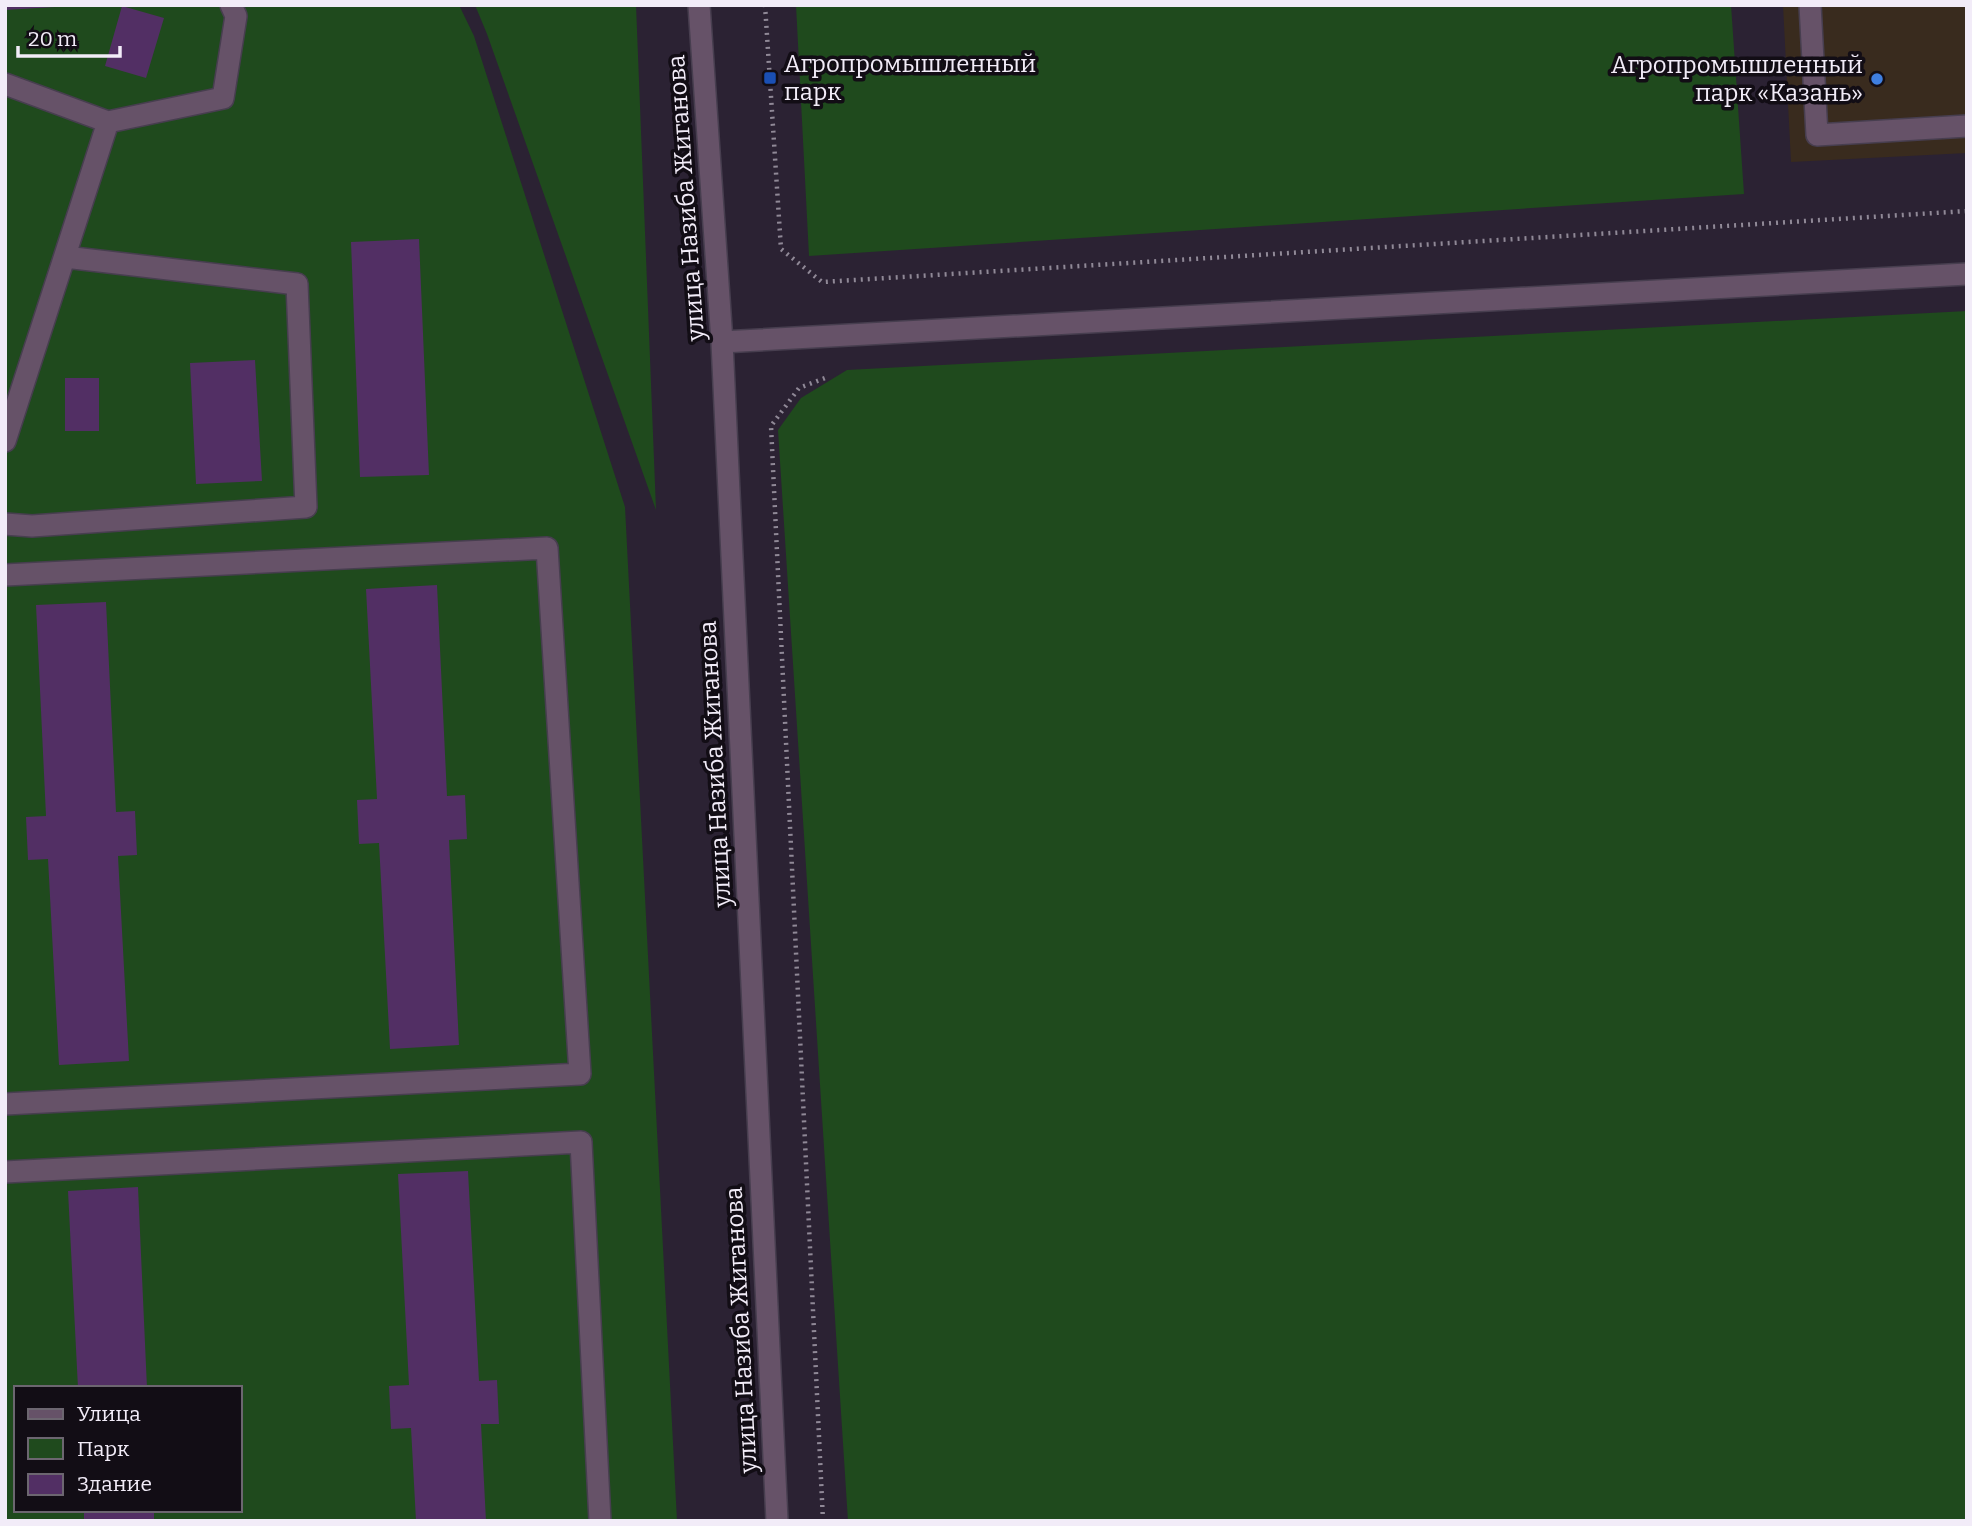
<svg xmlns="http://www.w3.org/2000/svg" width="1972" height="1526" font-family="Bitter,serif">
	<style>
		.commercial { fill: #392b1e }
		.green { fill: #1f4a1d; fill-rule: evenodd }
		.building { fill: #522f64 }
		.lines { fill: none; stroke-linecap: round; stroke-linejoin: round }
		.minor-casing { stroke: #473e4f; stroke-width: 24 }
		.path { stroke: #908997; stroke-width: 4.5; stroke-dasharray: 2 5; stroke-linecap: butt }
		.minor { stroke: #665268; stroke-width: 21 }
		.transit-dot { fill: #1a4fb4; stroke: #120d15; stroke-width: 2.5 }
		.shop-dot { fill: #3f7fe0; stroke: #120d15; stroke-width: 2.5 }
		.labels { text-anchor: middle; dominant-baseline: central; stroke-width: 7; stroke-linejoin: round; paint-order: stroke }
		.poi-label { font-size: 24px; fill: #f2ecf8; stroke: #120d15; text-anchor: start }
		.street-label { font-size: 24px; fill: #f2ecf8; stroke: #120d15 }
	</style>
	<rect width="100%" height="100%" fill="#2b2233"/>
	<!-- commercial -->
	<path class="commercial" d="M1783,5H1967V153L1791,162Z"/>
	<!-- green -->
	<path class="green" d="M5,5H459L474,36L625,507L677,1521H5ZM16,1388H240V1510H16Z
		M475,5H636L656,510L487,34Z
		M796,5H1731L1744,194L809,256Z
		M1967,311V1521H848L778,430L801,398L847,370Z"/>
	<!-- building -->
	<path class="building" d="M5,5H55V7L5,10Z
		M122,6L164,18L146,78L105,66Z
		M419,239L429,475L360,477L351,242Z
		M255,360L262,481L196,484L190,363Z
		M65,378H99V431H65Z
		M437,585L447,796L465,795L467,839L449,840L459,1045L390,1049L379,843L359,844L357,800L377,799L366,589Z
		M106,602L116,812L135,811L137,855L118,856L129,1061L59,1065L48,859L28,860L26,817L46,816L36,605Z
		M468,1171L479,1381L497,1380L499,1424H481L486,1521H416L411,1428L391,1429L389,1386L409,1385L398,1174Z
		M138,1187L147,1388H78L68,1191Z
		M84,1510H154V1521H84Z"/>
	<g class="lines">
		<defs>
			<path id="minor" d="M699,5L722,342L777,1521
				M1810,5L1817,135L1967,126
				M5,84L108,122
				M722,342L1967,274
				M5,441L108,122L223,98L236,16L231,5
				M5,524L32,526L306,507L297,284L65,257
				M5,575L547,548L580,1074L5,1104
				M5,1172L581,1142L600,1521"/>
		</defs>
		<!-- minor casing -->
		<use href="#minor" class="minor-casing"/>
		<!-- path -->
		<path class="path" d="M765,5L781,249L822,282L1967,211
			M823,1521L771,426L799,388L825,378"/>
		<!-- minor -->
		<use href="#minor" class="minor"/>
	</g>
	<!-- markers -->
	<rect class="transit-dot" x="763" y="71" width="14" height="14" rx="3.5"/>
	<circle class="shop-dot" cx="1877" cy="79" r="7"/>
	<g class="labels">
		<!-- poi labels -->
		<g class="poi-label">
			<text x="784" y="64">Агропромышленный<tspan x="784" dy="28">парк</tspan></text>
			<text x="1863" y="65" text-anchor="end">Агропромышленный<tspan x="1863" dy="28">парк «Казань»</tspan></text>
		</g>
		<!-- street labels -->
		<g class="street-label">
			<text transform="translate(686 198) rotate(-94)">улица Назиба Жиганова</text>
			<text transform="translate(715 764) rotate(-93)">улица Назиба Жиганова</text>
			<text transform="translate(741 1330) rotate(-93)">улица Назиба Жиганова</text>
		</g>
	</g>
	<!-- border -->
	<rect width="1972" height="1526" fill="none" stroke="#f2ecf8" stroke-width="14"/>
	<!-- legend -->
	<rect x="14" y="1386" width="228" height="126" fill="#120d15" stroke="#6c6670" stroke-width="2"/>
	<rect x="28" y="1409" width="35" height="10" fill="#665268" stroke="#6c6670" stroke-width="2"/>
	<text x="77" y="1421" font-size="21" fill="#f2ecf8">Улица</text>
	<rect x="28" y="1438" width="35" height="21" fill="#1f4a1d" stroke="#6c6670" stroke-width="2"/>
	<text x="77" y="1456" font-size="21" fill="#f2ecf8">Парк</text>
	<rect x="28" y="1474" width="35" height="21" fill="#522f64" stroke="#6c6670" stroke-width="2"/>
	<text x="77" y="1491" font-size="21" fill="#f2ecf8">Здание</text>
	<!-- scale -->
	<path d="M18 46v10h102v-10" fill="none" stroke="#f2ecf8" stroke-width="3.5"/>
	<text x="28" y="46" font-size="21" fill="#f2ecf8" stroke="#120d15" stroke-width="5" paint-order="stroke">20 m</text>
</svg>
